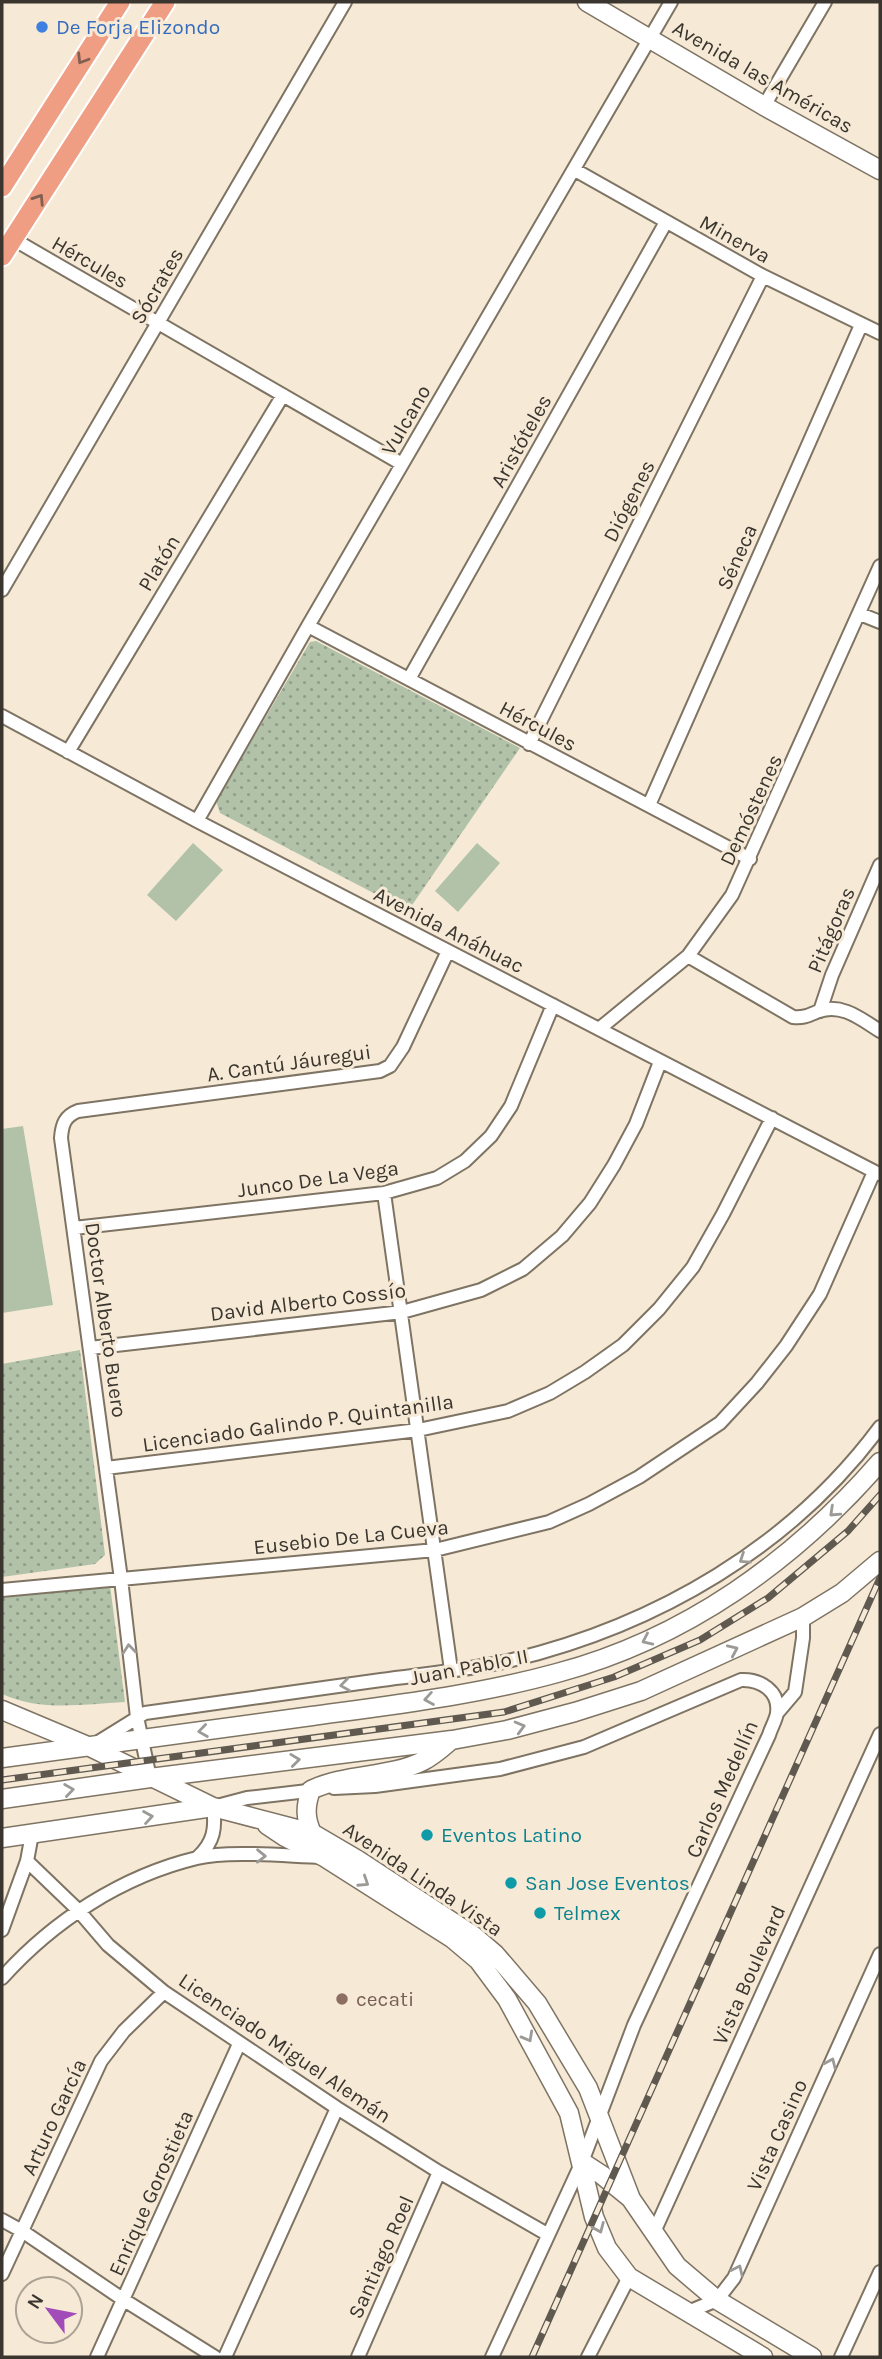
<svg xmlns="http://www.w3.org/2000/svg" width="882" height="2359" font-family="Karla,sans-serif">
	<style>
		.grass { fill: url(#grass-dots) }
		.garden { fill: #b1c2a9 }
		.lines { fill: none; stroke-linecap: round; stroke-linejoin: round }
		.street-casing { stroke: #7f7463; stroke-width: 16 }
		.secondary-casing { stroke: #7f7463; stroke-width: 21 }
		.primary-casing { stroke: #fff; stroke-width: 23 }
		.street { stroke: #fff; stroke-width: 12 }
		.secondary { stroke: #fff; stroke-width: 18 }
		.primary { stroke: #ef9e83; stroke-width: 19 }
		.rail-casing { stroke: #5f5950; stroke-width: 7 }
		.rail { stroke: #f6ead7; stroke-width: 4.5; stroke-dasharray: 13; stroke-linecap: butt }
		.oneway { stroke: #825f50 }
		.oneway2 { stroke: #9c9a96 }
		.shop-dot { fill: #3f7fe0; stroke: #f6ead7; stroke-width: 2.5 }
		.culture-dot { fill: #0f9aa8; stroke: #f6ead7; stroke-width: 2.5 }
		.education-dot { fill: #8d6e63; stroke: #f6ead7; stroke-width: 2.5 }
		.labels { text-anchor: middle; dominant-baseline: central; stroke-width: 6; stroke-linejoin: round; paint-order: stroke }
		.shop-label { font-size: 21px; fill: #366cbe; stroke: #f6ead7; text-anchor: start }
		.street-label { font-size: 21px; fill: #3a352e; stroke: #f6ead7 }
		.culture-label { font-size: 21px; fill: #0d838f; stroke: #f6ead7; text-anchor: start }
		.education-label { font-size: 21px; fill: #785e54; stroke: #f6ead7; text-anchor: start }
	</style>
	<defs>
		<pattern id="grass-dots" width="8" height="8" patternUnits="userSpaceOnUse" patternTransform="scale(1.75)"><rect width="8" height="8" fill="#b1c2a9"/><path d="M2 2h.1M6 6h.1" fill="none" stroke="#919e8a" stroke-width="1.8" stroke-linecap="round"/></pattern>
	</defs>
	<rect width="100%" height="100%" fill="#f6ead7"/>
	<!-- grass -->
	<path class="grass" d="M316,641L520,748L408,911L220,813L216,801L310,642Z
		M80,1350L105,1555L95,1564L2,1577V1364Z
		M110,1585L125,1702C83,1704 41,1712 2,1694V1598Z"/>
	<!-- garden -->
	<path class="garden" d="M193,843L223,870L176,921L147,895Z
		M477,843L500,863L458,912L435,891Z
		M23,1126L53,1305L2,1313V1129Z"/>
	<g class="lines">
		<defs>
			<path id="street" d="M764,106L825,2
				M575,170L763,276L880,333
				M13,239L402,464
				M2,590L345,2
				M860,614L880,622
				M308,626L750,859
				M409,679L666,222
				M2,716L197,821L879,1174
				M529,744L763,276
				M68,752L283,395
				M649,805L861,325
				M197,821L308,626L671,2
				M688,956L793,1017C805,1018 809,1015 819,1011C842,1003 861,1019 880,1031
				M820,1011L832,975L880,865
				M599,1029L688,956L732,895L880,566
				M384,1193L451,1670
				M74,1228L384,1193L437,1178L465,1161L491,1136L511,1106L553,1005
				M90,1348L402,1312L481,1290L523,1269L562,1236L590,1203L614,1165L636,1124L660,1062
				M106,1468L418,1430L508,1411L550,1393L585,1372L623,1345L659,1309L693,1267L723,1214L772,1118
				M2,1590L435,1550L549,1522L589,1504L639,1477L720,1423L757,1383L786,1346L820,1294L874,1172
				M778,1712L795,1692L803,1638V1617
				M95,1744L145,1713C224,1702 302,1691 381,1680C424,1674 470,1670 512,1660C657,1625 791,1547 880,1427
				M150,1778L137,1717L121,1579L61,1138C62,1124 65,1116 78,1111L380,1071L390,1066L403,1047L448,951
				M334,1788L375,1786L500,1769L584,1747L741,1680C760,1679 780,1691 777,1713C776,1720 771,1728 769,1735L634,2025L582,2162L492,2357
				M198,1857C214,1842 216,1828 213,1807L247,1798L316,1790
				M27,1861L78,1910L108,1945L164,1992L337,2108L439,2172L547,2234
				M2,1930L27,1861L32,1834
				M2,1978C53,1921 122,1876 197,1858C228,1850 286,1856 321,1857
				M2,2220L22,2231L124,2300L215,2357
				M654,2232L880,1734
				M2,2274L101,2061L124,2031L164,1992
				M688,2312L717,2300L734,2278L880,1954
				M97,2357L239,2044
				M225,2357L337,2108
				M358,2357L439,2172
				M588,2357L629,2277
				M841,2357L880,2272"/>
			<path id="secondary" d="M587,2L764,106L880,170
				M2,1710L90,1747L213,1807L312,1833L358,1860L474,1936L495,1954L537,2003L588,2088L631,2199L677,2266L717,2300L812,2357
				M2,1758C105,1745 208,1730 312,1716C393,1705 477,1695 557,1673C685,1639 794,1561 880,1462
				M2,1799L150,1778L452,1740L507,1730L575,1712L641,1691L803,1617L842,1593L880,1561
				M267,1825L285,1837L324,1857L453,1939L478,1960L507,1999L569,2113L594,2217L607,2248L629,2277L763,2357
				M312,1833C305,1818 305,1806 311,1790C346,1773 389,1778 423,1761C433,1756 442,1748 450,1741
				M2,1838L213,1807
				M582,2162L602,2175L629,2197"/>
			<path id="primary" d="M2,187L120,2
				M2,256L165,2"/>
		</defs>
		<!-- street casing -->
		<use href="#street" class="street-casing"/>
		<!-- secondary casing -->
		<use href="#secondary" class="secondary-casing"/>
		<!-- primary casing -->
		<use href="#primary" class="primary-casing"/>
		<!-- street -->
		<use href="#street" class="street"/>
		<!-- secondary -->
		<use href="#secondary" class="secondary"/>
		<!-- primary -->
		<use href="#primary" class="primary"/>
		<defs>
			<path id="rail" d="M2,1780L504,1712L614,1677L700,1640L768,1598L848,1531L880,1495
				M532,2357L880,1578"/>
		</defs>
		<!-- rail casing -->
		<use href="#rail" class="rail-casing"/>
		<!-- rail -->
		<use href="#rail" class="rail"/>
	</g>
	<!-- one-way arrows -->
	<defs><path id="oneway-chevron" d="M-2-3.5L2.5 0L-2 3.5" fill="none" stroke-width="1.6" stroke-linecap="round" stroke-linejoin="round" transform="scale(1.75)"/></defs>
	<g class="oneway">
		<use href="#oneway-chevron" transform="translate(82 59) rotate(122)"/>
		<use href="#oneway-chevron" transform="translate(39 199) rotate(-57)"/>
	</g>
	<g class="oneway2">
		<use href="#oneway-chevron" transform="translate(834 1512) rotate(137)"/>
		<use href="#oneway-chevron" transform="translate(744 1559) rotate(146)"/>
		<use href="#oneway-chevron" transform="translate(647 1640) rotate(155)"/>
		<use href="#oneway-chevron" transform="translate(129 1649) rotate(-96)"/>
		<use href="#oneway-chevron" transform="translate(733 1650) rotate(-24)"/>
		<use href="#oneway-chevron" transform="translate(345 1685) rotate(172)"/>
		<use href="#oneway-chevron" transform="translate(429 1699) rotate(170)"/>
		<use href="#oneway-chevron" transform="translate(520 1727) rotate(-15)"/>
		<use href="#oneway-chevron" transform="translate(203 1731) rotate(172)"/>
		<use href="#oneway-chevron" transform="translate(295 1760) rotate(-7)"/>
		<use href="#oneway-chevron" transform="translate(69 1790) rotate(-8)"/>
		<use href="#oneway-chevron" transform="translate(148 1817) rotate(-9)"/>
		<use href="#oneway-chevron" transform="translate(261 1856) rotate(1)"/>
		<use href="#oneway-chevron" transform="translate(364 1882) rotate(33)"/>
		<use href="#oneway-chevron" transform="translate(528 2037) rotate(61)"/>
		<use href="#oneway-chevron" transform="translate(831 2063) rotate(-66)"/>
		<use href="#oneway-chevron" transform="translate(599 2228) rotate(67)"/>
		<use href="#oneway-chevron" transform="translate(738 2270) rotate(-65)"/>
	</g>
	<!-- markers -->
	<circle class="shop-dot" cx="42" cy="27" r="7"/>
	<g class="culture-dot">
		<circle cx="427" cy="1835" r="7"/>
		<circle cx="511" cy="1883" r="7"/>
		<circle cx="540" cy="1913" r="7"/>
	</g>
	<circle class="education-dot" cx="342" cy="1999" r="7"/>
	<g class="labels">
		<!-- shop labels -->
		<g class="shop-label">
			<text x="56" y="27">De Forja Elizondo</text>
		</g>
		<!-- street labels -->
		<g class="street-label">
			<text transform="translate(763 77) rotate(30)">Avenida las Américas</text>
			<text transform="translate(735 239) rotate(29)">Minerva</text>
			<text transform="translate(90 262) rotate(30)">Hércules</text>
			<text transform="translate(157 286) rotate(-60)">Sócrates</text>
			<text transform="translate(406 420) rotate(-60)">Vulcano</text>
			<text transform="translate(521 441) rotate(-61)">Aristóteles</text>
			<text transform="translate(629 501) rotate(-63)">Diógenes</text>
			<text transform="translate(737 557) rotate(-66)">Séneca</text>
			<text transform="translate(159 563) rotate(-59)">Platón</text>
			<text transform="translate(538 726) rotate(28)">Hércules</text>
			<text transform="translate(751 810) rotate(-65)">Demóstenes</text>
			<text transform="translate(449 930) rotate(27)">Avenida Anáhuac</text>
			<text transform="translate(831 930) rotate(-67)">Pitágoras</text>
			<text transform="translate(289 1063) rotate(-8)">A. Cantú Jáuregui</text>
			<text transform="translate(318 1179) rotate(-8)">Junco De La Vega</text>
			<text transform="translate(308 1302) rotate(-7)">David Alberto Cossío</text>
			<text transform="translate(106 1320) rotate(82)">Doctor Alberto Buero</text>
			<text transform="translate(298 1423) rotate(-8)">Licenciado Galindo P. Quintanilla</text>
			<text transform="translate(351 1537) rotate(-6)">Eusebio De La Cueva</text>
			<text transform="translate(469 1667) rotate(-11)">Juan Pablo II</text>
			<text transform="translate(722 1789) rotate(-66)">Carlos Medellín</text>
			<text transform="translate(423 1879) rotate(34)">Avenida Linda Vista</text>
			<text transform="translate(749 1975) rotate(-66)">Vista Boulevard</text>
			<text transform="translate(285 2048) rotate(34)">Licenciado Miguel Alemán</text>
			<text transform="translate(54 2117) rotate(-65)">Arturo García</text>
			<text transform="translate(777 2135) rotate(-66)">Vista Casino</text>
			<text transform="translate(151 2193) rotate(-66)">Enrique Gorostieta</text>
			<text transform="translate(381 2257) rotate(-66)">Santiago Roel</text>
		</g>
		<!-- culture labels -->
		<g class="culture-label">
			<text x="441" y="1835">Eventos Latino</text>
			<text x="525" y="1883">San Jose Eventos</text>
			<text x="554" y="1913">Telmex</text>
		</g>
		<!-- education labels -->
		<g class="education-label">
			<text x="356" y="1999">cecati</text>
		</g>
	</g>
	<!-- border -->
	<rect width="882" height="2359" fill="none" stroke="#3a352e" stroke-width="7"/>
	<!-- north arrow -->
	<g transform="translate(49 2310) rotate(302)"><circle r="33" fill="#f6ead7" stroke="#aba293" stroke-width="2"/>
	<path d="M0-5L12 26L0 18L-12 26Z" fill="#a24cba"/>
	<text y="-10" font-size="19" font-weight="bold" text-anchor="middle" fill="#3a352e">N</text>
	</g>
</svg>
